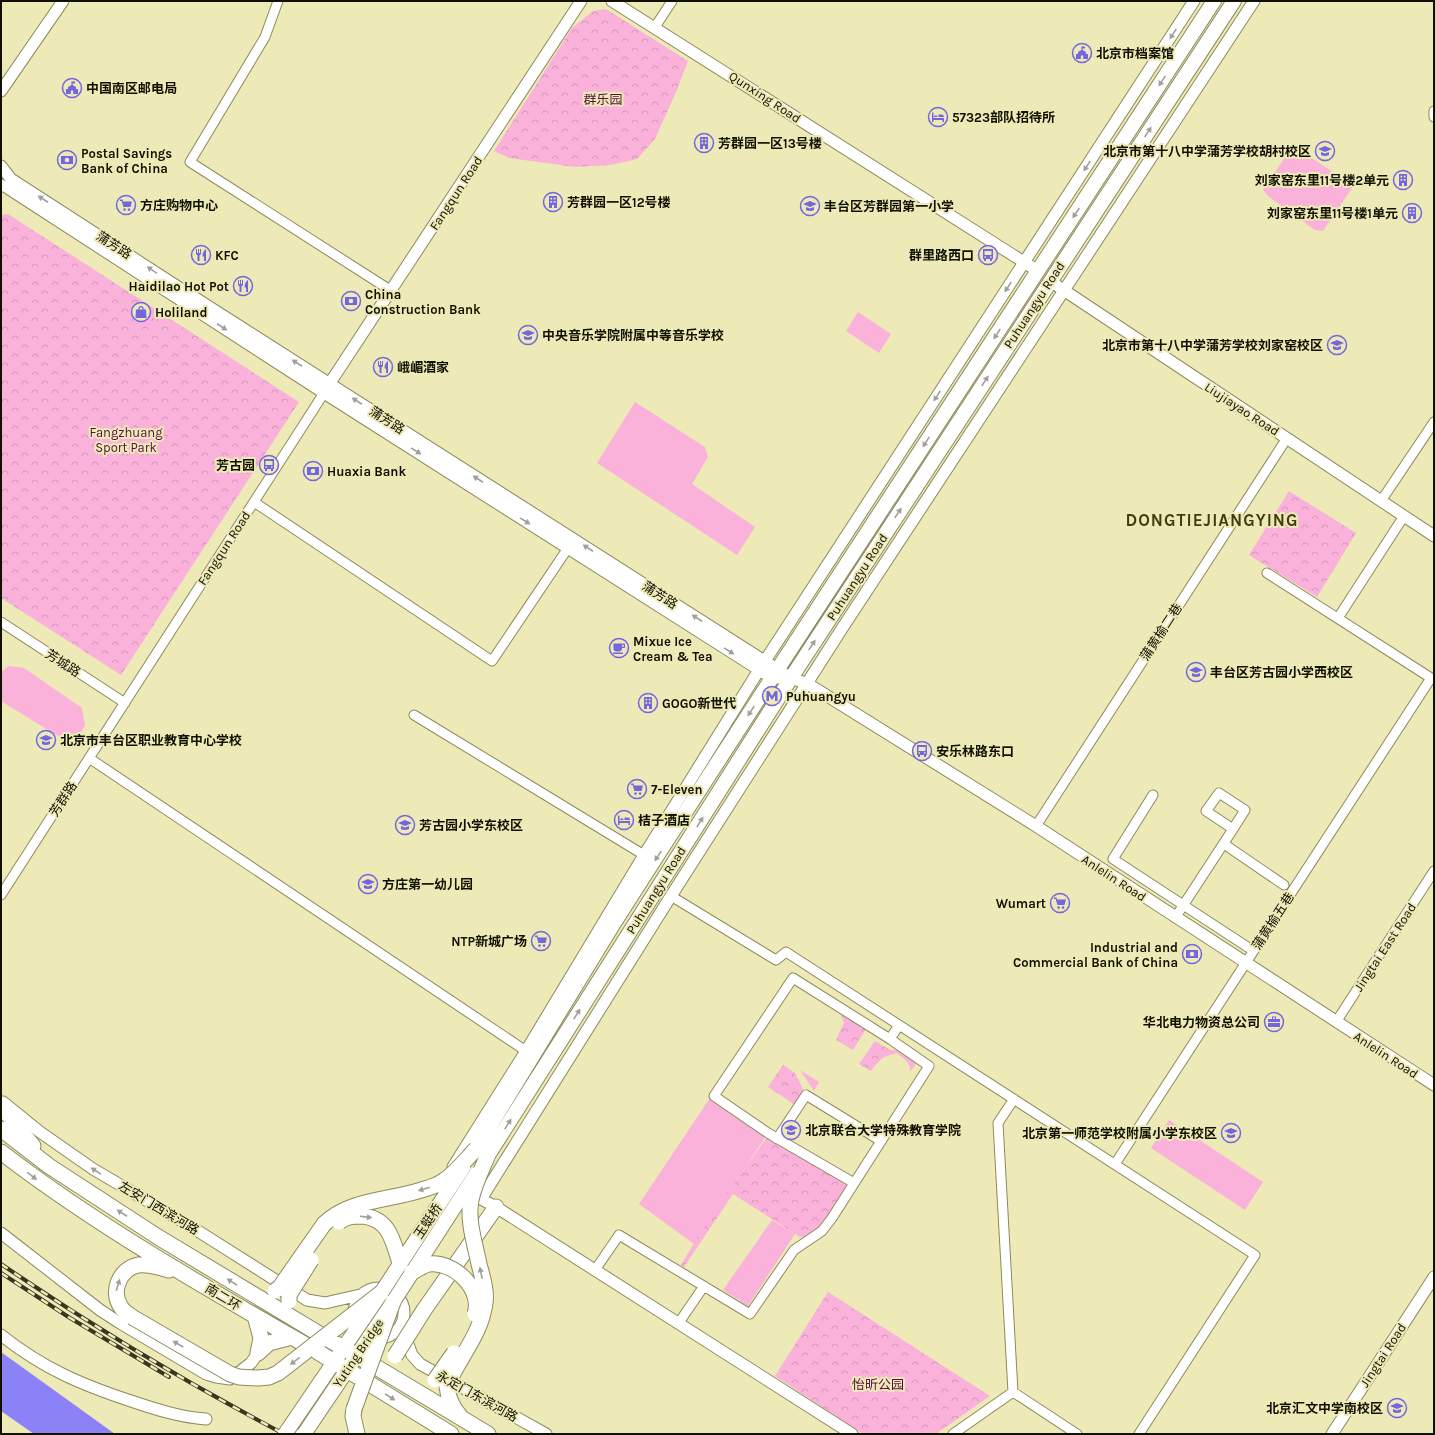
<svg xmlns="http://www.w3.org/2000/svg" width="1435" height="1435" font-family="Karla,'Noto Sans SC',sans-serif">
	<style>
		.green { fill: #fab1da }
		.forest { fill: url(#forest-crowns) }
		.water { fill: #8c82f7 }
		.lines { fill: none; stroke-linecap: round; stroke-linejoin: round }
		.minor-casing { stroke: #8d8a5b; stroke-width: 11 }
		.tertiary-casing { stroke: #8d8a5b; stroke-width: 13 }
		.primary-casing { stroke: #8d8a5b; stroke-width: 16 }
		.trunk-casing { stroke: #8d8a5b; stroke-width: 17 }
		.minor { stroke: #fff; stroke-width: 9 }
		.tertiary { stroke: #fff; stroke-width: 11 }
		.primary { stroke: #fff; stroke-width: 14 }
		.trunk { stroke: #fff; stroke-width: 15 }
		.rail-casing { stroke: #383621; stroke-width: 4 }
		.rail { stroke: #edeab8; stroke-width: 2.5; stroke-dasharray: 8; stroke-linecap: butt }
		.primary-bridge-casing { stroke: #8d8a5b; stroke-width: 16; stroke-linecap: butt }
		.trunk-bridge-casing { stroke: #8d8a5b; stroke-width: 17; stroke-linecap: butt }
		.primary-bridge { stroke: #fff; stroke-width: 14 }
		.trunk-bridge { stroke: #fff; stroke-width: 15 }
		.oneway { fill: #a09f99 }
		.labels { text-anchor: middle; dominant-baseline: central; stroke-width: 4; stroke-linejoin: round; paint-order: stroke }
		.poi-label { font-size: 13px; font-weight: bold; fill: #121001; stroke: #edeab8; text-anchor: start }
		.street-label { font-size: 13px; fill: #121001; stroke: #edeab8 }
		.park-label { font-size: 13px; fill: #580d40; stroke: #edeab8 }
		.district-label { font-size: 17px; font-weight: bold; letter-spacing: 1px; fill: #413d0f; stroke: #edeab8 }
	</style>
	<defs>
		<pattern id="forest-crowns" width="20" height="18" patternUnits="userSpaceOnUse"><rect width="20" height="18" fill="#fab1da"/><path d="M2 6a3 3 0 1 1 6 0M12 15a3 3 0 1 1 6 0" fill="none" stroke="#d597b9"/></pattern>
	</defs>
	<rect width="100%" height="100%" fill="#edeab8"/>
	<!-- green -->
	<path class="green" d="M1292,147L1298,149L1348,182L1352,188L1323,231L1315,230L1268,196L1263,190Z
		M858,312L891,334L879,353L846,331Z
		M635,402L705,447L708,457L692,484L755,527L737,555L597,463Z
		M9,666L24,668L82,708L85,726L78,736L66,741L1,701V672Z
		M710,1098L768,1133L694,1244L639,1204Z
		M1169,1120L1263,1182L1245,1210L1151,1148Z
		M772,1220L795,1234L748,1306L723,1290Z"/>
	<!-- forest -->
	<path class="forest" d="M606,9L688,61L676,92L655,139L637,159L611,165L575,167L509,158L494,151L572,28L593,11Z
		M8,214L299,402L121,675L1,598V215Z
		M1289,491L1356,533L1317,597L1249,555Z
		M844,1012L866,1029L853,1050L836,1040L844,1022L841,1016Z
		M875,1041L890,1050H900L915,1060L916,1064L910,1072C911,1062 904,1059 897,1053C883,1056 879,1060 871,1071L859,1064Z
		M783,1065L795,1073L804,1091L795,1105L768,1087Z
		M800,1070L819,1082L814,1091Z
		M767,1137L781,1147L849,1181L821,1227L807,1237H800L733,1194L684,1267L681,1265C707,1220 737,1179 767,1137Z
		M828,1292L990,1396L936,1434H863L775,1376Z"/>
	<!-- water -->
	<path class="water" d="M1,1352L115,1434H34L1,1411Z"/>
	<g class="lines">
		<defs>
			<path id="minor" d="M278,1L265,37L190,162L390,290
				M655,27L672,1
				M1434,111V117
				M1381,501L1434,422
				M254,502L492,661L568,548
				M1338,618L1404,516
				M1,622L125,703
				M414,715L644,855
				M89,758L526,1051
				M1153,795L1113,859L1249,948
				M1036,826L1287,438
				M1224,844L1284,885
				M1,895L324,393
				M671,896L776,960L786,952L1255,1255L1139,1434
				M1175,918L1233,829L1206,811L1219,793L1245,810L1233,829
				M1336,1022L1434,871
				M777,1139L806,1095L881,1141
				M1115,1164L1431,678L1267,573
				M854,1183L768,1133L714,1096L793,978L890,1039
				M595,1270L619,1235L750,1314L794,1250L822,1231L832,1218L929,1066L890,1039L899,1025
				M678,1324L704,1286
				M1013,1392L1077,1434
				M953,1434L1013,1392L998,1123L1014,1099"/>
			<path id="tertiary" d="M612,1L1038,271
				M1,91L63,1
				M1,166L11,179L175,285L791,678L808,684L1036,826L1434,1085
				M1,185L6,187L324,393L772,678H780
				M1050,281L1434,536
				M326,389C411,260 496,131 581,1
				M3,1102L40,1132L93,1169L190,1226L307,1300L325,1303L360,1295
				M453,1167L526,1051L644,855L759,670L1194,1
				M466,1190L481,1199L671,896L843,627L1254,1
				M481,1199L496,1207L852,1434
				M1,1233L100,1310L120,1323L206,1374L216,1377L230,1379L251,1363L258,1353
				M354 1313a25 25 0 1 1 50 0a25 25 0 1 1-50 0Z
				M384,1288L395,1285L426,1239
				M401,1325L412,1355L420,1364L546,1434
				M1,1335C44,1369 82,1385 134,1402C158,1410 180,1417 206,1419
				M296,1434L358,1339V1327
				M1332,1434L1434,1277"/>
			<path id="primary" d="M476,1149L614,923L655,859L772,678L1214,1
				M487,1157L791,678L1234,1"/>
			<path id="trunk" d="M1,1106L33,1146
				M1,1129L49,1166L158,1237L326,1338
				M1,1152C100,1228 210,1290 318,1352
				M424,1310L496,1207
				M255,1316L261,1338L258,1353
				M132,1317C128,1314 123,1311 121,1307C110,1291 120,1269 138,1265C149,1264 159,1267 169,1270
				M258,1353L269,1343L292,1337
				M366,1361L488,1434
				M357,1376L451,1434
				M447,1386C448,1398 452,1407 460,1416
				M354,1409L353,1416L357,1434"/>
		</defs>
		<!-- minor casing -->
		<use href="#minor" class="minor-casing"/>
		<!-- tertiary casing -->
		<use href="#tertiary" class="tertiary-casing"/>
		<!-- primary casing -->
		<use href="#primary" class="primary-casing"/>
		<!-- trunk casing -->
		<use href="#trunk" class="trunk-casing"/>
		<!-- minor -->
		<use href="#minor" class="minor"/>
		<!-- tertiary -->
		<use href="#tertiary" class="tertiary"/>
		<!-- primary -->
		<use href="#primary" class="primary"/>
		<!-- trunk -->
		<use href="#trunk" class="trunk"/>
		<defs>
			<path id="rail" d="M1,1264C92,1326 187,1383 284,1434
				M1,1273L70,1318L169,1377"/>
		</defs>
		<!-- rail casing -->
		<use href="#rail" class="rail-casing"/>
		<!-- rail -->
		<use href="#rail" class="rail"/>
		<defs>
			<path id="primary-bridge" d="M285,1434L381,1293L463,1168
				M304,1434L393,1302L476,1174"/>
			<path id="trunk-bridge" d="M339,1222C347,1216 354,1216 363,1216C390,1219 393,1242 400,1263
				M412,1272C417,1270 424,1265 429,1264C454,1261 483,1289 475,1314
				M275,1291L280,1287L324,1224C350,1199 388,1201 421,1190C428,1188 437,1186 443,1181C454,1175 467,1158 476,1149
				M289,1301V1295L311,1260
				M132,1317L230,1374L239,1377L258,1378L269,1377L278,1373L381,1293
				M326,1338L366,1361
				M318,1352L357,1376
				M395,1356L424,1310
				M435,1380L454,1353
				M447,1386C459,1357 481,1335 485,1303C487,1291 482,1276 479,1264C475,1244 467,1220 471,1200C474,1185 481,1171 487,1157
				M354,1409L393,1302"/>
		</defs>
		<!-- primary-bridge casing -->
		<use href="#primary-bridge" class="primary-bridge-casing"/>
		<!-- trunk-bridge casing -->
		<use href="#trunk-bridge" class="trunk-bridge-casing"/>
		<!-- primary-bridge -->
		<use href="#primary-bridge" class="primary-bridge"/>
		<!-- trunk-bridge -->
		<use href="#trunk-bridge" class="trunk-bridge"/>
	</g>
	<!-- one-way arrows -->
	<defs><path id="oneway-solid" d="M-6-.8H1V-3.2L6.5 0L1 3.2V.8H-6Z"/></defs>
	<g class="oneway">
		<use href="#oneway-solid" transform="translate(1173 34) rotate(123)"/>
		<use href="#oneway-solid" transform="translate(1162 81) rotate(123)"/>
		<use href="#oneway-solid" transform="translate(1148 132) rotate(-57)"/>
		<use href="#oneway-solid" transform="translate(1087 166) rotate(123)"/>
		<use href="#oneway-solid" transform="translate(43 199) rotate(-147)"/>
		<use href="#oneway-solid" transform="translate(1076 213) rotate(123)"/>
		<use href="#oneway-solid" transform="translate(152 270) rotate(-146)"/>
		<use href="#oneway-solid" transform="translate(1008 287) rotate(123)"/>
		<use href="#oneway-solid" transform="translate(222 327) rotate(33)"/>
		<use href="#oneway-solid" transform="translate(997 334) rotate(123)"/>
		<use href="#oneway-solid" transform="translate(297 363) rotate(-147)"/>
		<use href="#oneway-solid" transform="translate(985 381) rotate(-57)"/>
		<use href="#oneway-solid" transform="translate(937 396) rotate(123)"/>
		<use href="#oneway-solid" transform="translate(357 401) rotate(-147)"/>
		<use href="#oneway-solid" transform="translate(926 442) rotate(123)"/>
		<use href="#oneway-solid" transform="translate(416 451) rotate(32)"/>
		<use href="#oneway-solid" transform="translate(478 479) rotate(-147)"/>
		<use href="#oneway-solid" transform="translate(898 513) rotate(-57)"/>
		<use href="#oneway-solid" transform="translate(525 521) rotate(32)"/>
		<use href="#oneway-solid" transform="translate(588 548) rotate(-147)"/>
		<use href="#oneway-solid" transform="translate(697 618) rotate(-147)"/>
		<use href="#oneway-solid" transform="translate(812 645) rotate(-57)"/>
		<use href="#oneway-solid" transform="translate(729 651) rotate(32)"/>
		<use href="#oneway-solid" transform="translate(751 711) rotate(123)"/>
		<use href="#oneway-solid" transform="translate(700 822) rotate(-58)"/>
		<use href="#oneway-solid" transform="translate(658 856) rotate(123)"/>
		<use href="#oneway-solid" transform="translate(577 1014) rotate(-58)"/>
		<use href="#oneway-solid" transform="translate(508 1124) rotate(-58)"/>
		<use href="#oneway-solid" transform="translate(96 1171) rotate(-148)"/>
		<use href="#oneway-solid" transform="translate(32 1176) rotate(38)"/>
		<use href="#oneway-solid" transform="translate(424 1189) rotate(162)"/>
		<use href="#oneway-solid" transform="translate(122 1213) rotate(-147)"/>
		<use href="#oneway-solid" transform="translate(366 1217) rotate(7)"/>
		<use href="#oneway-solid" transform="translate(481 1273) rotate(-101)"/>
		<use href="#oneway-solid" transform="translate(232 1282) rotate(-148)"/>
		<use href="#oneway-solid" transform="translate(118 1285) rotate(-73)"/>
		<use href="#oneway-solid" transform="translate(178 1344) rotate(-150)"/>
		<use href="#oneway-solid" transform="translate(295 1361) rotate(142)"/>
		<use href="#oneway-solid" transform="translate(390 1397) rotate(32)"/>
	</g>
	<!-- icons -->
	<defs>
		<symbol id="civic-ring" viewBox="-11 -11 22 22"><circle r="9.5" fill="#edeab8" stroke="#7466e0" stroke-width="1.5"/><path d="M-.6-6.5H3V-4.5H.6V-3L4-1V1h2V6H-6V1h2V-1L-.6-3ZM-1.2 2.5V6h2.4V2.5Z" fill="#7466e0"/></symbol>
		<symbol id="hotel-ring" viewBox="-11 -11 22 22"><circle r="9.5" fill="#edeab8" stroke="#7466e0" stroke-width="1.5"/><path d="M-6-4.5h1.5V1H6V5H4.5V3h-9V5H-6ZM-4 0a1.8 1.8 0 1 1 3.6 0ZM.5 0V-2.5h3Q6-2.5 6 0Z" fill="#7466e0"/></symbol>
		<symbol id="building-ring" viewBox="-11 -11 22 22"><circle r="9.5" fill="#edeab8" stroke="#7466e0" stroke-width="1.5"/><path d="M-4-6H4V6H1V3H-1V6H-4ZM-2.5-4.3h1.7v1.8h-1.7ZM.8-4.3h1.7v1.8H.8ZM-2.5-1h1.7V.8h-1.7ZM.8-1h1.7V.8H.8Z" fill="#7466e0"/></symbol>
		<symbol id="school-ring" viewBox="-11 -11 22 22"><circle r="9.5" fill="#edeab8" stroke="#7466e0" stroke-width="1.5"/><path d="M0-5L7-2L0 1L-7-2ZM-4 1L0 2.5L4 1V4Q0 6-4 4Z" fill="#7466e0"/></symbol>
		<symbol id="bank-ring" viewBox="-11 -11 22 22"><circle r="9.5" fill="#edeab8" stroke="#7466e0" stroke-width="1.5"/><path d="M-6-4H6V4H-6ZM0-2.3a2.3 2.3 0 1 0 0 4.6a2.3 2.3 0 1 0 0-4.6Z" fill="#7466e0"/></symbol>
		<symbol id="supermarket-ring" viewBox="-11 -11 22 22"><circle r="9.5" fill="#edeab8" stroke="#7466e0" stroke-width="1.5"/><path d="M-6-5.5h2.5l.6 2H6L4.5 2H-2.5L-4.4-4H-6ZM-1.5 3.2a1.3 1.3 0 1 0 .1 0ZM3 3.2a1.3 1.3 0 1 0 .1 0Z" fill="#7466e0"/></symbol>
		<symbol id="restaurant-ring" viewBox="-11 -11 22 22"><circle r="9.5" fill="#edeab8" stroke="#7466e0" stroke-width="1.5"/><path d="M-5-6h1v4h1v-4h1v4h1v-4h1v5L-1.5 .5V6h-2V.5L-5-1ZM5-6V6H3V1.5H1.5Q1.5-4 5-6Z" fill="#7466e0"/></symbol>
		<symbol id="bus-ring" viewBox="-11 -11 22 22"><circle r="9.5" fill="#edeab8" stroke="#7466e0" stroke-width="1.5"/><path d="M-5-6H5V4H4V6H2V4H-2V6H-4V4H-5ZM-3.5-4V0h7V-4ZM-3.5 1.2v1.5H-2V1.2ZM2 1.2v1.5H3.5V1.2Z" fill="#7466e0"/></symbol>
		<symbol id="shop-ring" viewBox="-11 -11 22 22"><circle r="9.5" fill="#edeab8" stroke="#7466e0" stroke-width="1.5"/><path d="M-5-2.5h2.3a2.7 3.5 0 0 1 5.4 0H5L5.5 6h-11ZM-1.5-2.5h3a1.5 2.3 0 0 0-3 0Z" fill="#7466e0"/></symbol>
		<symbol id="cafe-ring" viewBox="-11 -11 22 22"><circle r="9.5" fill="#edeab8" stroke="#7466e0" stroke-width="1.5"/><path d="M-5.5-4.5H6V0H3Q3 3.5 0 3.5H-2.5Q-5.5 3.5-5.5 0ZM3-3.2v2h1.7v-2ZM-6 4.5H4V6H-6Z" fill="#7466e0"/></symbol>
		<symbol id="metro-ring" viewBox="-11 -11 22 22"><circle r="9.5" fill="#edeab8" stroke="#7466e0" stroke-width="1.5"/><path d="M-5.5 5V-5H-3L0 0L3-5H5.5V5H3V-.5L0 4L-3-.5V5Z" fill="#7466e0"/></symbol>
		<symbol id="office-ring" viewBox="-11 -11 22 22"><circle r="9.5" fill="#edeab8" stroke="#7466e0" stroke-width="1.5"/><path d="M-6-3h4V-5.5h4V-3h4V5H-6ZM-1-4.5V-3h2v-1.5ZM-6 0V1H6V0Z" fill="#7466e0"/></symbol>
		<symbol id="university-ring" viewBox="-11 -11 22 22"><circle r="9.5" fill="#edeab8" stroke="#7466e0" stroke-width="1.5"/><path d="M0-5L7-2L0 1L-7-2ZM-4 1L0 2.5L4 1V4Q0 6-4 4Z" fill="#7466e0"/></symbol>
	</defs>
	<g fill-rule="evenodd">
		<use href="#civic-ring" x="1071" y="42" width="22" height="22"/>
		<use href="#civic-ring" x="61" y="77" width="22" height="22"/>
		<use href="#hotel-ring" x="927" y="106" width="22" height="22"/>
		<use href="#building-ring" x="693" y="132" width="22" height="22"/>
		<use href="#school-ring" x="1314" y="140" width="22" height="22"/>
		<use href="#bank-ring" x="56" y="149" width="22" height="22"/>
		<use href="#building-ring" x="1392" y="169" width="22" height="22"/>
		<use href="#building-ring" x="542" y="191" width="22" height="22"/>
		<use href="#supermarket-ring" x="115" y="194" width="22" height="22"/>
		<use href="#school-ring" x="799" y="195" width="22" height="22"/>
		<use href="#building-ring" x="1401" y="202" width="22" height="22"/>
		<use href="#restaurant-ring" x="190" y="244" width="22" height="22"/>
		<use href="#bus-ring" x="977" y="244" width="22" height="22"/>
		<use href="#restaurant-ring" x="232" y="275" width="22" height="22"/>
		<use href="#bank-ring" x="340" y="290" width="22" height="22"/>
		<use href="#shop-ring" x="130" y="301" width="22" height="22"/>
		<use href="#school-ring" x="517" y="324" width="22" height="22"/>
		<use href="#school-ring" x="1326" y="334" width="22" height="22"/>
		<use href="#restaurant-ring" x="372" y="356" width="22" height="22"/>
		<use href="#bus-ring" x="258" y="454" width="22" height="22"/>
		<use href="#bank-ring" x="302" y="460" width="22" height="22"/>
		<use href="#cafe-ring" x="608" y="637" width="22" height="22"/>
		<use href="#school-ring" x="1185" y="661" width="22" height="22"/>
		<use href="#metro-ring" x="761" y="685" width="22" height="22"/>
		<use href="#building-ring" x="637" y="692" width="22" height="22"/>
		<use href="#school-ring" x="35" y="729" width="22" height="22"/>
		<use href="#bus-ring" x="911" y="740" width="22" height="22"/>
		<use href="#supermarket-ring" x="626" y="778" width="22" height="22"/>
		<use href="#hotel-ring" x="613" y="809" width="22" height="22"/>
		<use href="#school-ring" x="394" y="814" width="22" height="22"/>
		<use href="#school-ring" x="357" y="873" width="22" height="22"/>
		<use href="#supermarket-ring" x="1049" y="892" width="22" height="22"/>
		<use href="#supermarket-ring" x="530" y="930" width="22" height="22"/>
		<use href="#bank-ring" x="1181" y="943" width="22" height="22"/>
		<use href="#office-ring" x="1263" y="1011" width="22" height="22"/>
		<use href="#university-ring" x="780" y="1119" width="22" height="22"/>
		<use href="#school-ring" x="1220" y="1122" width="22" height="22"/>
		<use href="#school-ring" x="1386" y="1397" width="22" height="22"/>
	</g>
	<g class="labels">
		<!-- poi labels -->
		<g class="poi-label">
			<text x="1096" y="53">北京市档案馆</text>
			<text x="86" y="88">中国南区邮电局</text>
			<text x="952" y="117">57323部队招待所</text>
			<text x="718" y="143">芳群园一区13号楼</text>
			<text x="1311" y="151" text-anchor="end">北京市第十八中学蒲芳学校胡村校区</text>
			<text x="81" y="153">Postal Savings<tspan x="81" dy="15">Bank of China</tspan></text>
			<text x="1389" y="180" text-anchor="end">刘家窑东里11号楼2单元</text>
			<text x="567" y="202">芳群园一区12号楼</text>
			<text x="140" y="205">方庄购物中心</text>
			<text x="824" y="206">丰台区芳群园第一小学</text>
			<text x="1398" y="213" text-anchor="end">刘家窑东里11号楼1单元</text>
			<text x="215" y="255">KFC</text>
			<text x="974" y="255" text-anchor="end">群里路西口</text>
			<text x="229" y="286" text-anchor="end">Haidilao Hot Pot</text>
			<text x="365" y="294">China<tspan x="365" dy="15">Construction Bank</tspan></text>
			<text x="155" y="312">Holiland</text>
			<text x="542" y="335">中央音乐学院附属中等音乐学校</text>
			<text x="1323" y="345" text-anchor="end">北京市第十八中学蒲芳学校刘家窑校区</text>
			<text x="397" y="367">峨嵋酒家</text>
			<text x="255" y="465" text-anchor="end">芳古园</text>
			<text x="327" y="471">Huaxia Bank</text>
			<text x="633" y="641">Mixue Ice<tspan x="633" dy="15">Cream &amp; Tea</tspan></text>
			<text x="1210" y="672">丰台区芳古园小学西校区</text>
			<text x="786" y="696">Puhuangyu</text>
			<text x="662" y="703">GOGO新世代</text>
			<text x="60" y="740">北京市丰台区职业教育中心学校</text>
			<text x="936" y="751">安乐林路东口</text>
			<text x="651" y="789">7-Eleven</text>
			<text x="638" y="820">桔子酒店</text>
			<text x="419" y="825">芳古园小学东校区</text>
			<text x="382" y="884">方庄第一幼儿园</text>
			<text x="1046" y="903" text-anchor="end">Wumart</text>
			<text x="527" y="941" text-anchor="end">NTP新城广场</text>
			<text x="1178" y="947" text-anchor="end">Industrial and<tspan x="1178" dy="15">Commercial Bank of China</tspan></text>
			<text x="1260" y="1022" text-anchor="end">华北电力物资总公司</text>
			<text x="805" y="1130">北京联合大学特殊教育学院</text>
			<text x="1217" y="1133" text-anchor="end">北京第一师范学校附属小学东校区</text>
			<text x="1383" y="1408" text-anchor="end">北京汇文中学南校区</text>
		</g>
		<!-- street labels -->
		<g class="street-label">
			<text transform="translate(765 97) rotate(33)">Qunxing Road</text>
			<text transform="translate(456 193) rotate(-57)">Fangqun Road</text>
			<text transform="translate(114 245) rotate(33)">蒲芳路</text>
			<text transform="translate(1034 305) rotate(-57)">Puhuangyu Road</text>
			<text transform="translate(1242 409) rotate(33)">Liujiayao Road</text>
			<text transform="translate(387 420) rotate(33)">蒲芳路</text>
			<text transform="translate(224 548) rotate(-57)">Fangqun Road</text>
			<text transform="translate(857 577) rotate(-57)">Puhuangyu Road</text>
			<text transform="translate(660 595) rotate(33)">蒲芳路</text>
			<text transform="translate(1161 632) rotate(-57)">蒲黄榆二巷</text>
			<text transform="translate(63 663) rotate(33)">芳城路</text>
			<text transform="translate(63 799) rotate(-57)">芳群路</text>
			<text transform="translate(1114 878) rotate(33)">Anlelin Road</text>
			<text transform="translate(656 890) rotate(-58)">Puhuangyu Road</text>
			<text transform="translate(1273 921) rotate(-57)">蒲黄榆五巷</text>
			<text transform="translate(1385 947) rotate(-57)">Jingtai East Road</text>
			<text transform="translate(1386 1055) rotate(33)">Anlelin Road</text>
			<text transform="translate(159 1208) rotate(31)">左安门西滨河路</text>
			<text transform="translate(428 1221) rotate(-56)">玉蜓桥</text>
			<text transform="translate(223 1297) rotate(31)">南二环</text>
			<text transform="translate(358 1353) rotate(-56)">Yuting Bridge</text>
			<text transform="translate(1383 1355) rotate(-57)">Jingtai Road</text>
			<text transform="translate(477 1396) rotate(29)">永定门东滨河路</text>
		</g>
		<!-- park labels -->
		<g class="park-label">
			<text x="603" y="99">群乐园</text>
			<text x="126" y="432">Fangzhuang<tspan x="126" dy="15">Sport Park</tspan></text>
			<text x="878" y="1384">怡昕公园</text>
		</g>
		<!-- district labels -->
		<g class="district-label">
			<text x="1212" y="520">DONGTIEJIANGYING</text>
		</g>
	</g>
	<!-- border -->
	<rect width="1435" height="1435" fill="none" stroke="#121001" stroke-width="4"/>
</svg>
